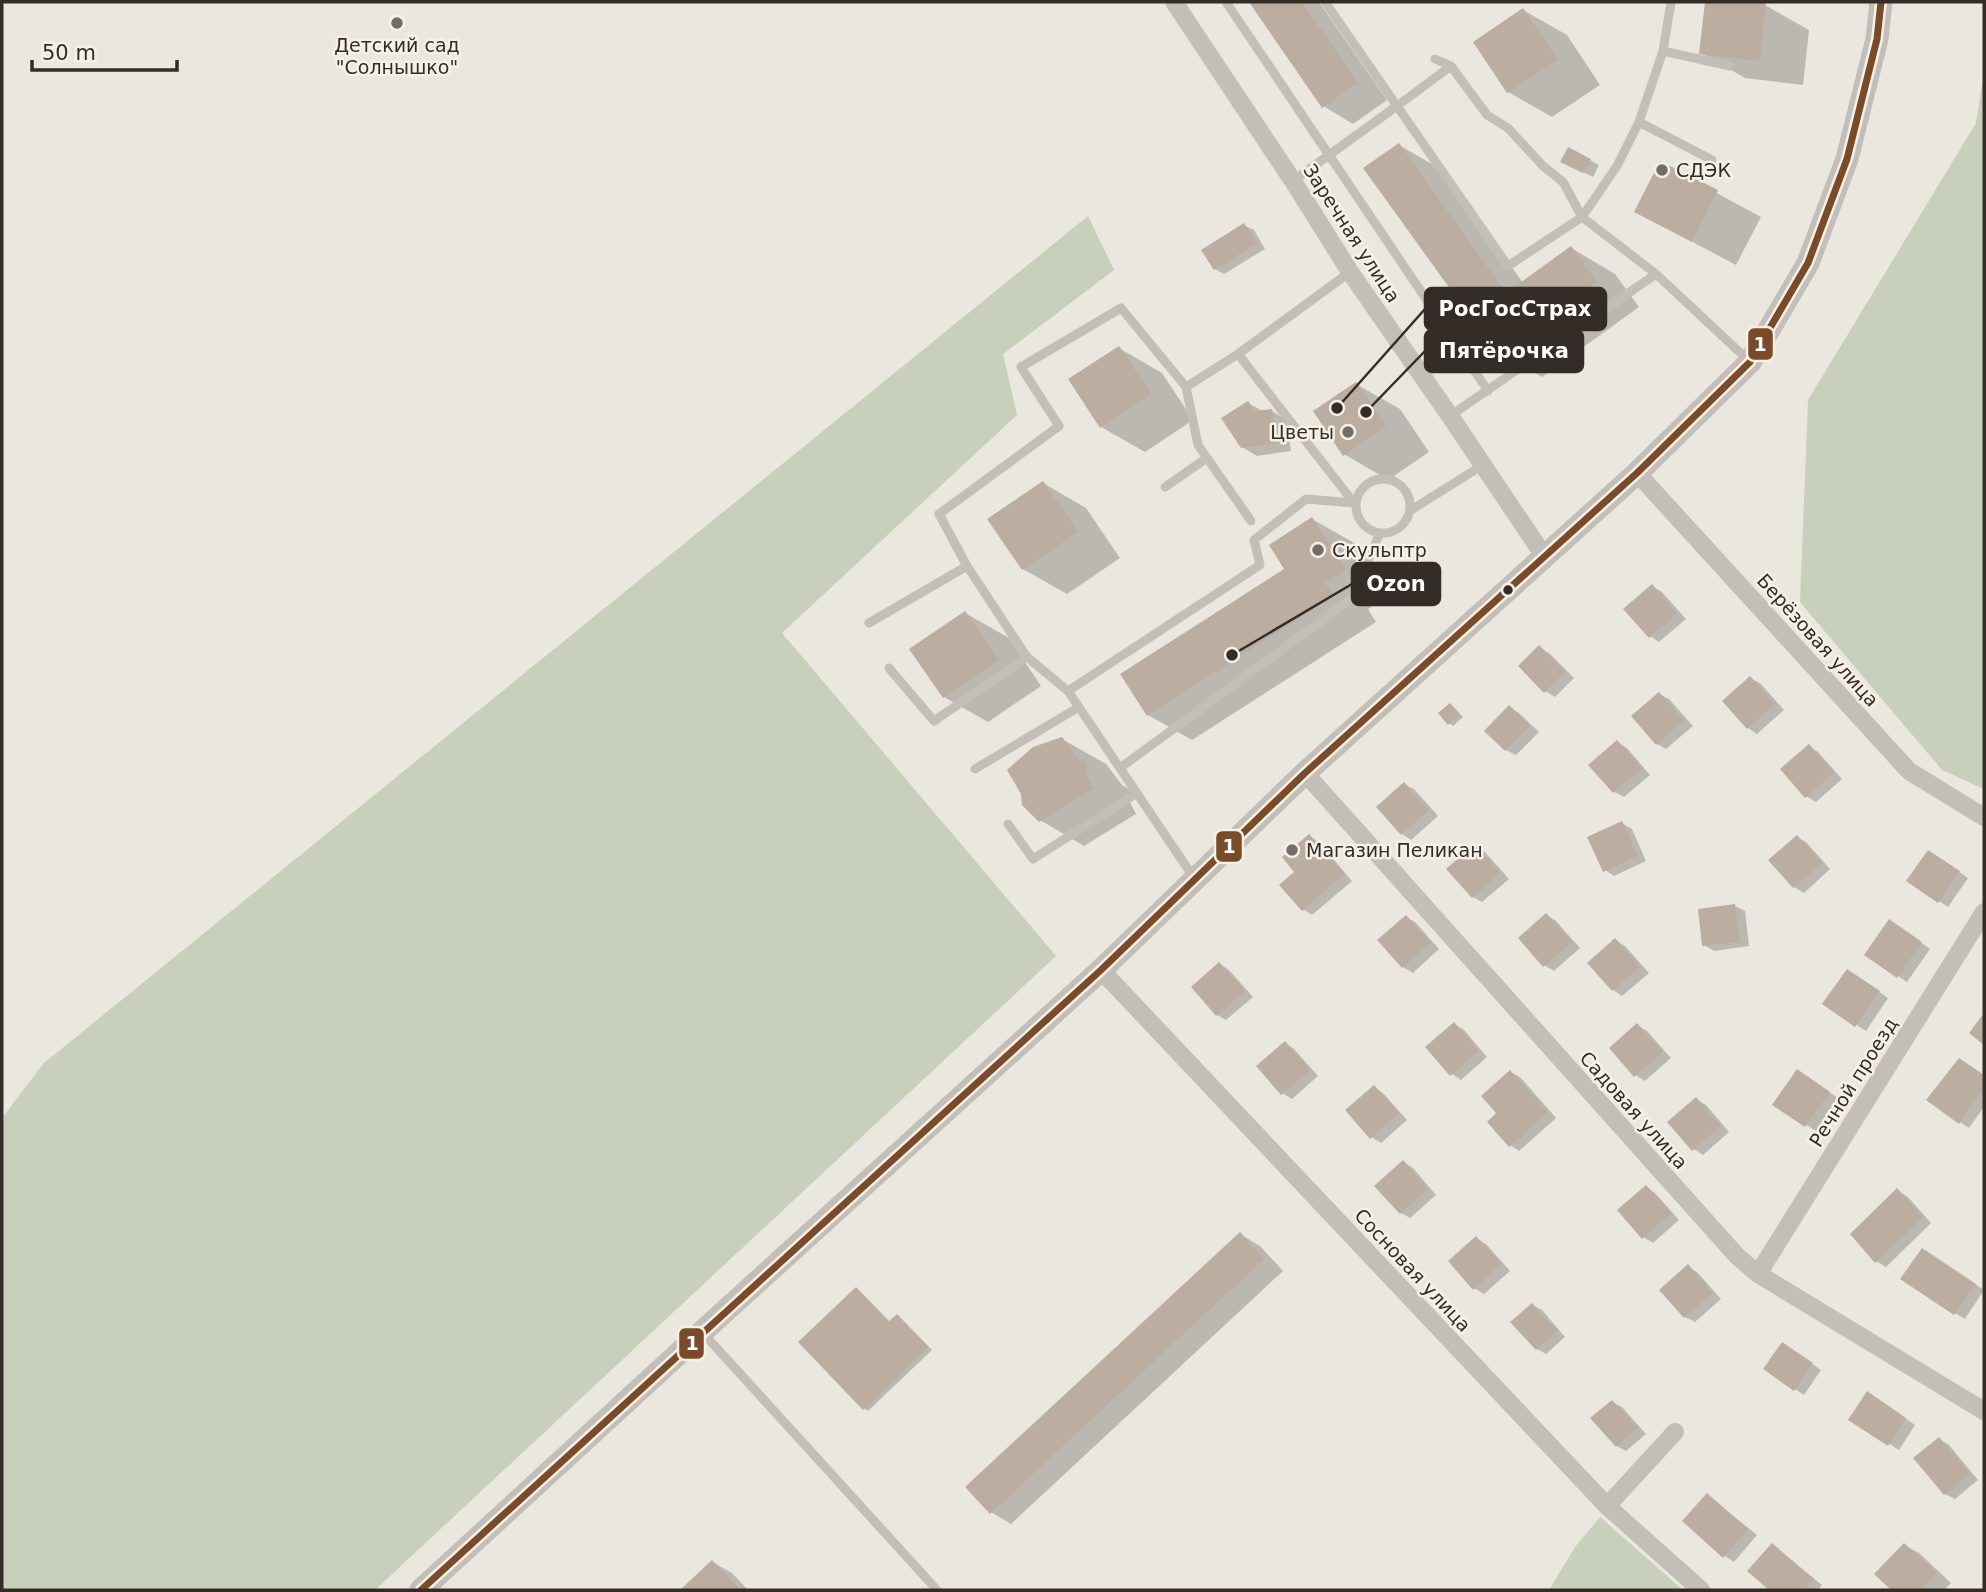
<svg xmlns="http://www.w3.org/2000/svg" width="1986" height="1592" font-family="'DejaVu Sans',sans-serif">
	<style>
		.green { fill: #c8cfba }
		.shadow { fill: #0003 }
		.building { fill: #bcada1 }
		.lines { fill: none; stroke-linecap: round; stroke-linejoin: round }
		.service { stroke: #c3beb8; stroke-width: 9 }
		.minor { stroke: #c3beb8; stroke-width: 18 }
		.tertiary { stroke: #c3beb8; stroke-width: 23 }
		.bus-1-casing { stroke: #f7f1e5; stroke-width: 12 }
		.bus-1 { stroke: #7a4b2a; stroke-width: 7 }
		.poi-dot { fill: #736d67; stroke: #f7f1e5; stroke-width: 2.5 }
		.bus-dot { fill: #332c27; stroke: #f7f1e5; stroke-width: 2.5 }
		.labels { text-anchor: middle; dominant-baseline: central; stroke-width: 5; stroke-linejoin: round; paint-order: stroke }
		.poi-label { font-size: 19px; fill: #332c27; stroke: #f7f1e5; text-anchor: start }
		.street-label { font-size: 19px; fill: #332c27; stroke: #f7f1e5 }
		.leader { fill: none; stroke: #332c27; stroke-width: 2.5 }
		.callout-dot { fill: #332c27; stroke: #f7f1e5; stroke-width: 2.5 }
		.callout { fill: #332c27; stroke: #332c27; stroke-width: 2.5 }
		.callout-label { font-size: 21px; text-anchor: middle; font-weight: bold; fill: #fff }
		.line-badge { stroke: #f7f1e5; stroke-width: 2.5 }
		.badge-label { font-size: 19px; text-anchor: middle; font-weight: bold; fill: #fff }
	</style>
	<rect width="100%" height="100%" fill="#eae7df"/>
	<!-- green -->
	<path class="green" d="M1984,72V789L1942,770L1800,602L1808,400L1976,123Z
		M1088,216L1114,270L1003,354L1017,415L782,633L1056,956L375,1590H2V1118L44,1063Z
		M1600,1517L1683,1590H1549L1575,1547Z"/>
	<!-- shadow -->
	<path class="shadow" d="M1250,2H1319L1387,100L1353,124L1323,106Z
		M1707,2L1765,5L1809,30L1803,85L1745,78L1701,53Z
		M1523,10L1567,35L1600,85L1552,117L1508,92Z
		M1399,145L1442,170L1523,283L1571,248L1615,274L1639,307L1542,377L1498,352Z
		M1590,160L1599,165L1593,177L1572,167Z
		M1661,163L1761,217L1736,265L1636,212Z
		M1244,225L1254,230L1265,249L1224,274L1215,269Z
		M1119,348L1162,373L1193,420L1145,452L1101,427Z
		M1356,384L1400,409L1429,452L1388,480L1344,454Z
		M1248,403L1264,412L1272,411L1287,420L1291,451L1257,456L1242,447Z
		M1043,483L1086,508L1120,558L1067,594L1023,569Z
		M1312,519L1356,544L1389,595L1368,609L1376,622L1192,740L1148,715L1287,570Z
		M1652,586L1662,592L1686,619L1659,642L1650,636Z
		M965,613L1009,638L1041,686L988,722L944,697Z
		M1539,647L1549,653L1574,678L1555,697L1545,691Z
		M1750,678L1760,683L1784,710L1757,734L1748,728Z
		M1659,694L1669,699L1693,726L1666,749L1657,744Z
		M1510,707L1519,713L1539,732L1516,755L1506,750L1487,731Z
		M1454,708L1463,717L1453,726L1449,723Z
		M1062,739L1106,764L1122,785L1130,790L1131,804L1136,814L1084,846L1040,820Z
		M1617,742L1627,748L1650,775L1624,797L1615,792L1591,765Z
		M1809,746L1818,752L1842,779L1816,802L1806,796Z
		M1404,784L1414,789L1438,816L1411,840L1402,834Z
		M1622,823L1632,829L1646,861L1614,876L1605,870Z
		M1309,836L1319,842L1352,881L1312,915L1303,909L1297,872Z
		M1797,837L1806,842L1830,869L1804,893L1794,887L1770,860Z
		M1475,846L1485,852L1509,879L1482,902L1473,897Z
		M1938,857L1968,878L1948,907L1939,901Z
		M1735,906L1745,911L1749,946L1714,951L1704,945Z
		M1547,915L1556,921L1580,948L1554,971L1544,965Z
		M1406,917L1415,922L1439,949L1413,973L1403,967L1380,940Z
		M1899,927L1930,949L1907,982L1898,976Z
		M1615,940L1625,946L1649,973L1622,996L1613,990Z
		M1220,964L1229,970L1253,997L1226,1020L1217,1015Z
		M1857,977L1888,998L1866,1031L1825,1004Z
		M1454,1024L1464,1030L1487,1057L1461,1080L1452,1074Z
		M1638,1026L1647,1031L1671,1058L1645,1081L1635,1075Z
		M1285,1043L1294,1049L1318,1076L1292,1099L1282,1093Z
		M1969,1065L1984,1076V1107L1969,1128L1929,1100Z
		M1510,1072L1520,1077L1556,1118L1519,1151L1510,1145L1499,1113Z
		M1807,1077L1838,1098L1816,1131L1775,1104Z
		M1374,1087L1383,1093L1407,1120L1381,1143L1371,1137Z
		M1696,1099L1706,1105L1729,1132L1703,1155L1694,1149Z
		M1403,1162L1413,1168L1436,1195L1410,1218L1401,1213Z
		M1646,1187L1655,1193L1679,1220L1653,1243L1643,1237Z
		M1898,1191L1907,1196L1931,1223L1886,1267L1876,1261Z
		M1240,1234L1260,1246L1283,1271L1011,1524L991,1512Z
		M1476,1238L1486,1244L1510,1271L1484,1294L1474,1288Z
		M1932,1256L1984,1290L1965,1319L1955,1313Z
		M1688,1267L1697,1272L1721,1299L1695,1322L1685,1317L1662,1290Z
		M1532,1305L1542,1310L1565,1337L1546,1354L1537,1349Z
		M897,1316L932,1350L868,1411L864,1408L890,1322Z
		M1792,1350L1821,1370L1804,1395L1795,1389Z
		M1877,1399L1915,1425L1899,1450L1851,1419Z
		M1612,1402L1622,1407L1646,1434L1626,1451L1617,1446Z
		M1939,1439L1949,1445L1978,1480L1955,1499L1945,1494Z
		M1707,1495L1757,1535L1734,1562L1725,1556Z
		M1772,1545L1822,1585L1818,1590H1771L1749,1571Z
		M1904,1545L1919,1553L1951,1583L1944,1590H1894L1877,1574Z
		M712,1562L732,1573L748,1590H682Z"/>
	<!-- building -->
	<path class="building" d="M1249,2H1302L1358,83L1322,108Z
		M1705,2L1766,3L1760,61L1699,54Z
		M1523,8L1558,60L1507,93L1473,42Z
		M1399,143L1506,293L1571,246L1597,282L1497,354L1363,168Z
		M1568,147L1591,159L1583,173L1560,162Z
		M1660,161L1718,190L1692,242L1634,212Z
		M1244,223L1257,243L1214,270L1201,250Z
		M1119,346L1151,394L1100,428L1068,379Z
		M1356,382L1386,427L1343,456L1313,411Z
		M1248,401L1255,411L1272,409L1277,443L1241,448L1221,418Z
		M1043,481L1078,532L1022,570L987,519Z
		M1312,517L1346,569L1325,583L1334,596L1147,716L1120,674L1284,569L1269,545Z
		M1652,584L1677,613L1649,638L1623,609Z
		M965,611L999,660L943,698L909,649Z
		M1539,645L1565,672L1544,693L1518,666Z
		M1750,676L1775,704L1747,729L1722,701Z
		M1659,692L1684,720L1656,745L1631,716Z
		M1450,703L1460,714L1448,725L1438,713Z
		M1509,705L1530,726L1505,751L1484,731Z
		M1062,737L1078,758L1086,763L1088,777L1093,789L1039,822L1022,805L1021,794L1007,770L1033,747Z
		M1617,740L1642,768L1613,793L1588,765Z
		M1809,744L1834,773L1805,798L1780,769Z
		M1404,782L1429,810L1401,835L1376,807Z
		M1622,821L1638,856L1603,872L1587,837Z
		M1309,834L1344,874L1302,911L1279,885L1294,872L1282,857Z
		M1797,835L1822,863L1793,888L1768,860Z
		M1475,844L1500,873L1472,898L1446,869Z
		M1928,850L1960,871L1938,903L1906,881Z
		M1735,904L1740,942L1702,946L1698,909Z
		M1546,913L1572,942L1543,967L1518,938Z
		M1406,915L1431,943L1402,968L1377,940Z
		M1889,919L1922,942L1897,978L1864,955Z
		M1615,938L1640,967L1612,991L1587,963Z
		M1219,962L1245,991L1216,1016L1191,987Z
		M1847,969L1880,991L1855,1027L1822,1004Z
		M1984,1013V1045L1969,1033Z
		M1454,1022L1479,1051L1450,1076L1425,1047Z
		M1637,1023L1663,1052L1634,1077L1609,1048Z
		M1285,1041L1310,1070L1281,1095L1256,1066Z
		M1959,1058L1984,1075V1088L1959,1124L1926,1100Z
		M1797,1069L1830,1092L1805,1127L1772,1105Z
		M1510,1070L1548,1112L1509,1147L1487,1122L1496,1113L1481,1096Z
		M1374,1085L1399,1113L1370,1139L1345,1110Z
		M1696,1097L1721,1126L1692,1151L1667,1122Z
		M1403,1160L1428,1189L1400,1214L1374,1186Z
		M1646,1185L1671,1213L1642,1239L1617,1210Z
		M1897,1188L1923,1217L1875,1263L1850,1234Z
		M1240,1232L1264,1259L990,1514L965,1487Z
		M1476,1236L1501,1264L1473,1290L1448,1261Z
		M1922,1248L1976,1284L1954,1315L1900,1279Z
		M1688,1264L1713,1293L1684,1318L1659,1290Z
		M856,1287L889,1321L897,1314L929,1347L863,1410L798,1342Z
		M1532,1303L1557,1331L1536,1350L1510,1322Z
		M1782,1342L1813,1363L1794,1391L1763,1369Z
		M1867,1391L1906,1418L1888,1446L1848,1420Z
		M1612,1400L1637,1428L1616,1447L1590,1418Z
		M1939,1437L1970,1474L1944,1495L1913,1458Z
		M1707,1493L1748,1529L1723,1558L1682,1521Z
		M1772,1543L1814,1579L1804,1590H1769L1747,1571Z
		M1904,1543L1937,1573L1922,1590H1891L1874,1574Z
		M712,1560L741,1590H680Z"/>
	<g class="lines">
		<!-- service -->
		<path class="service" d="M1226,2L1488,391
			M1325,2L1397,106L1451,66L1435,59
			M1663,51L1730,66
			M1451,66L1487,115L1508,128L1543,166L1563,182L1582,217L1656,274L1748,360
			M1639,122L1712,160
			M1293,181L1397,106L1508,266L1582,217L1617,166L1639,122L1663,51L1671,2
			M1350,272L1238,354L1354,503
			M1186,387L1198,445L1251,521
			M1450,416L1656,274
			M1356 506a27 27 0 1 1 54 0a27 27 0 1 1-54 0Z
			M1165,487L1207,458
			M1411,510L1483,465
			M967,566L939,514L1059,426L1021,367L1121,308L1186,387L1238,354
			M869,623L967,566L1027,657L1068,691L1194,878
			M889,668L934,721L1027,657
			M1068,691L1260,565L1254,540L1306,499L1354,503
			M1120,768L1351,599L1379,535
			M975,769L1079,707
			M1008,824L1033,859L1137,793
			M703,1333L937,1590"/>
		<!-- minor -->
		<path class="minor" d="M1174,2L1293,181L1350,272L1450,416L1544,556
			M1637,473L1909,771L1984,817
			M1305,773L1737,1256L1758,1274L1984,1411
			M1101,970L1607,1506L1701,1590
			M1758,1274L1984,912
			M1607,1506L1675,1432"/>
		<!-- tertiary -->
		<path class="tertiary" d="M421,1590L702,1332L1101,970L1305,773L1637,473L1750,362L1808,263L1847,159L1877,39L1881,2"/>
		<defs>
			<path id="bus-1" d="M421,1590L1101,970L1305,773L1637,473L1750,362L1808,263L1847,159L1877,39L1881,2"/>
		</defs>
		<!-- bus-1 casing -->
		<use href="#bus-1" class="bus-1-casing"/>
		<!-- bus-1 -->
		<use href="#bus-1" class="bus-1"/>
	</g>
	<!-- markers -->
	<g class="poi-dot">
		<circle cx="397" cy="23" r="7"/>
		<circle cx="1662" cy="170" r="7"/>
		<circle cx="1348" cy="432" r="7"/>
		<circle cx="1318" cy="550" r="7"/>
		<circle cx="1292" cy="850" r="7"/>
	</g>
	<circle class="bus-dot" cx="1508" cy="590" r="6"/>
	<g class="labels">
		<!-- poi labels -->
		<g class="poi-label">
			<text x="397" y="45" text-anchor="middle">Детский сад<tspan x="397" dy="22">"Солнышко"</tspan></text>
			<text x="1676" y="170">СДЭК</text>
			<text x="1334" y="432" text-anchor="end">Цветы</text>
			<text x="1332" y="550">Скульптр</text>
			<text x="1306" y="850">Магазин Пеликан</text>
		</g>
		<!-- street labels -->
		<g class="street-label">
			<text transform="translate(1352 233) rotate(57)">Заречная улица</text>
			<text transform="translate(1818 640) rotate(48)">Берёзовая улица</text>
			<text transform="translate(1853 1082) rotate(-58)">Речной проезд</text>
			<text transform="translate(1634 1110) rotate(48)">Садовая улица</text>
			<text transform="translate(1413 1270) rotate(47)">Сосновая улица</text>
		</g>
	</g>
	<!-- callouts -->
	<path class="leader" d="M1337 408L1425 309M1366 412L1425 351M1232 655L1352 584"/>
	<g class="callout-dot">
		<circle cx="1337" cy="408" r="7"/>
		<circle cx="1366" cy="412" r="7"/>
		<circle cx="1232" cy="655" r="7"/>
	</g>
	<g class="callout">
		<rect x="1425" y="288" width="181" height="42" rx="7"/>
		<rect x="1425" y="330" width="158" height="42" rx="7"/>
		<rect x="1352" y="563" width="88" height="42" rx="7"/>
	</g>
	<g class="callout-label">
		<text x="1515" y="316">РосГосСтрах</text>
		<text x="1504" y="358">Пятёрочка</text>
		<text x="1396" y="591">Ozon</text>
	</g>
	<g class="line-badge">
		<rect x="1747" y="327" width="27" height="34" rx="7" fill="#7a4b2a"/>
		<rect x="1215" y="830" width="28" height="33" rx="7" fill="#7a4b2a"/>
		<rect x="678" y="1327" width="27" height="33" rx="7" fill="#7a4b2a"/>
	</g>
	<g class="badge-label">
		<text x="1760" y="351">1</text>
		<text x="1229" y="853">1</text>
		<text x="692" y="1350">1</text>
	</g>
	<!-- border -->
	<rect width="1986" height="1592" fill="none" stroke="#332c27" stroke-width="7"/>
	<!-- scale -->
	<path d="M32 60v10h145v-10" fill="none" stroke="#332c27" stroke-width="3.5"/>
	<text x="42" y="60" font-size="21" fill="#332c27" stroke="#f7f1e5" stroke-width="5" paint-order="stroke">50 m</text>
</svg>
